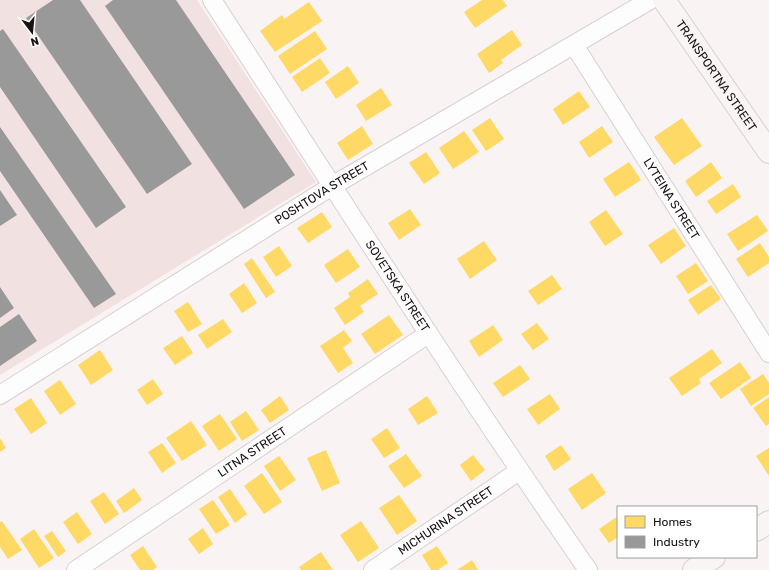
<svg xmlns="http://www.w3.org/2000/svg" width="769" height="570" font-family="Rubik,sans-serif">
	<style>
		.built { fill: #f1e2e1 }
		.homes { fill: #ffd966 }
		.industry { fill: #999 }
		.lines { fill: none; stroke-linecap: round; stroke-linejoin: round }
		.street-casing { stroke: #d8d0d0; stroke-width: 20 }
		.secondary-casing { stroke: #d8d0d0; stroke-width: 24 }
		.street { stroke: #fefdfd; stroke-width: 18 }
		.secondary { stroke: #f9f5f5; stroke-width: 22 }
		.labels { text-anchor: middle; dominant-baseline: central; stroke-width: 4; stroke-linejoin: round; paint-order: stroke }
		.street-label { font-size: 12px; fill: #191010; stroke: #fff }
	</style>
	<rect width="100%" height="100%" fill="#f9f3f3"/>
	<!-- built -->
	<path class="built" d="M0,0H197L316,182L0,375Z"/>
	<!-- homes -->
	<path class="homes" d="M482,0H503L507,6L475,28L464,12Z
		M309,2L322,21L275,52L260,31L282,15L284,19Z
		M512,30L522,45L501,60L503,63L489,73L477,54Z
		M315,31L327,49L290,74L278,56Z
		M320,58L330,73L302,92L292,77Z
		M348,66L359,83L336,99L325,82Z
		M381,88L392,105L366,121L356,105Z
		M579,91L590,107L563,125L553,109Z
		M490,118L504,139L486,151L472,130Z
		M682,118L702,146L674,165L654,137Z
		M362,126L373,144L348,160L337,143Z
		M602,126L613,142L589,158L579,142Z
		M464,131L479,152L453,169L439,148Z
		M426,152L440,173L424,184L409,163Z
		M629,162L641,180L615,197L603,179Z
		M711,162L722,178L696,197L685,181Z
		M733,184L741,197L716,214L707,201Z
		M410,209L421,225L399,240L388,223Z
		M606,210L623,234L605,246L589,222Z
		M322,212L332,227L308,243L297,228Z
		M757,215L768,231L738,251L727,234Z
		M674,228L686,246L661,264L648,245Z
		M484,241L497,260L470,279L457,259Z
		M760,243L769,257V263L748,277L736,259Z
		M279,246L292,266L276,277L263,257Z
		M348,249L360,267L336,283L324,265Z
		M252,258L275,292L266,298L244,264Z
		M696,263L708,281L688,294L676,276Z
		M552,275L562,289L538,305L528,291Z
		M368,279L378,294L360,306L364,312L345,325L334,308L350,297L348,293Z
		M244,283L257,303L242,313L229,294Z
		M711,285L721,299L698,315L688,300Z
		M188,302L202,324L188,332L174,311Z
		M389,315L403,335L375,354L361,334Z
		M223,319L232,332L207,349L198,335Z
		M537,323L549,339L533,350L521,334Z
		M493,325L503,340L479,357L469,341Z
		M344,330L352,341L343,348L353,363L338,373L320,346Z
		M182,336L193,353L175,365L163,348Z
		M712,349L722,363L699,379L701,383L682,396L669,378Z
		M100,350L113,370L91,385L78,365Z
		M740,362L751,378L721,399L709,383Z
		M520,365L530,379L503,397L493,383Z
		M763,374L769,383V394L751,406L740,389Z
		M153,379L163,394L147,405L137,390Z
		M60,380L76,404L60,415L44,391Z
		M550,394L560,409L538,425L527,409Z
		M280,396L289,410L270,423L261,410Z
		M427,396L438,413L418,425L408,409Z
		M769,397V424L766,426L753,408Z
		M31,398L47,423L31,434L14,409Z
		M246,411L259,430L242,441L230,422Z
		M220,414L237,439L219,451L202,426Z
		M191,421L207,445L182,461L166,438Z
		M387,428L400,448L384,458L371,439Z
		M0,438L6,448L0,452Z
		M162,443L176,463L162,473L148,452Z
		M561,445L571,459L554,471L545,456Z
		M769,448V476L756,456Z
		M326,450L340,483L322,491L307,458Z
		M406,454L422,476L404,488L388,466Z
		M473,455L485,470L471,481L460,465Z
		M279,456L296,480L280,491L264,466Z
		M262,473L282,502L264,514L244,486Z
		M592,473L606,493L582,510L568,489Z
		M134,488L142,500L124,513L116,501Z
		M230,489L247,514L235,523L218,497Z
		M104,492L119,514L105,524L90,501Z
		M399,495L417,521L397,535L379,508Z
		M213,500L230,525L216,534L199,509Z
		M77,512L92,534L78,544L63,522Z
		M618,516V537L609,543L599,529Z
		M2,521L22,550L8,559L0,547V522Z
		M361,521L379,548L358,562L340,535Z
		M203,528L213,544L199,554L188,539Z
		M34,529L54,558L39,568L20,539Z
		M52,531L66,551L58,557L44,536Z
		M143,546L157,567L153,570H140L130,555Z
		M437,546L448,563L438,570H431L422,555Z
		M321,552L333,570H301L299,567Z
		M472,560L478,570H457Z"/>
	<!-- industry -->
	<path class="industry" d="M53,0H80L192,164L147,194L26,18Z
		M113,0H176L295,175L244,209L105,6Z
		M3,29L126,207L96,228L0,87V31Z
		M0,127L116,294L94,308L0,171Z
		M0,190L17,215L0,226Z
		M0,287L14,308L0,318Z
		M19,314L37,341L0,366V327Z"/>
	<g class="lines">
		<defs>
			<g id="street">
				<path id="s1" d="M212,0C336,191 458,383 588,570"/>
				<path id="s2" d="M574,45L769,353"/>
				<path id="s3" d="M0,395L332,186L650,0"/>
				<path id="s4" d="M76,570L428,334"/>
				<path id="s5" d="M373,570L519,471"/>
			</g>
			<g id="secondary">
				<path id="s6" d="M664,0L769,152"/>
				<path d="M756,530L769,522"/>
				<path d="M694,570L714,557"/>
			</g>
		</defs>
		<!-- street casing -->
		<use href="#street" class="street-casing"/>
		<!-- secondary casing -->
		<use href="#secondary" class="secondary-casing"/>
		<!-- street -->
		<use href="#street" class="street"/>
		<!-- secondary -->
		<use href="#secondary" class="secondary"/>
	</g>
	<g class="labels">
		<!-- street labels -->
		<g class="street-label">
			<text stroke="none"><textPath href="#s6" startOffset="92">TRANSPORTNA STREET</textPath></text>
			<text stroke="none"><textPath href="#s3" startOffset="380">POSHTOVA STREET</textPath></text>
			<text stroke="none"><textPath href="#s2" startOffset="182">LYTEINA STREET</textPath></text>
			<text stroke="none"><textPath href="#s1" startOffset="341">SOVETSKA STREET</textPath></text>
			<text stroke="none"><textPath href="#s4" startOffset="212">LITNA STREET</textPath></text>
			<text stroke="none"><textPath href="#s5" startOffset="88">MICHURINA STREET</textPath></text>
		</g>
	</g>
	<!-- legend -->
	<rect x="617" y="506" width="140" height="52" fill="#ffffff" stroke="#a39f9f"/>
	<rect x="625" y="516" width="20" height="12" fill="#ffd966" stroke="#a39f9f"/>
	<text x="653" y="526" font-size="12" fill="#191010">Homes</text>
	<rect x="625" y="536" width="20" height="12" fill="#999999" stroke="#a39f9f"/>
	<text x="653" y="546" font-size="12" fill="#191010">Industry</text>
	<!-- north arrow -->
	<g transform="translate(32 32) rotate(164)" stroke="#ffffff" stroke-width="3" paint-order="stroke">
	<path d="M0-3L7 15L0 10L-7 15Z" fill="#191010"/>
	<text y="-6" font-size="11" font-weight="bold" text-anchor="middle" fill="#191010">N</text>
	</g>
</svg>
